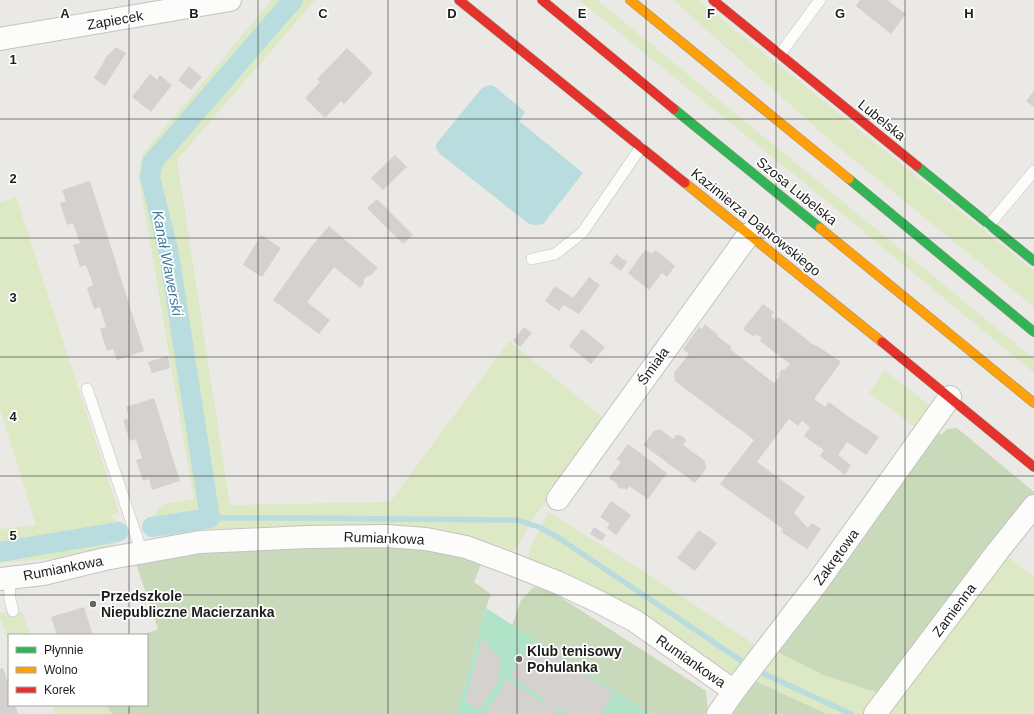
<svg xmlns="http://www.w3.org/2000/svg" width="1034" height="714" font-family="Helvetica,sans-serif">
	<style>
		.grass { fill: #dce9c4 }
		.forest { fill: #c9dabb }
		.pitch { fill: #b0e3c7 }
		.water { fill: #b9dcdf }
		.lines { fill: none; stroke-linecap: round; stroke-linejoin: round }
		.stream { stroke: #b9dcdf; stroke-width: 5.5 }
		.canal { stroke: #b9dcdf; stroke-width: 20 }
		.building { fill: #d4d1ce }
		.lane-casing { stroke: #c4c3c2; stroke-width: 12 }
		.street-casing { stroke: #c4c3c2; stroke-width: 24 }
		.fast-casing { stroke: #96947e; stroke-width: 10 }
		.slow-casing { stroke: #96947e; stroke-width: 10 }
		.jam-casing { stroke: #96947e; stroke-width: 10 }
		.lane { stroke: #fcfcfb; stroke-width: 11 }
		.street { stroke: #fcfcfb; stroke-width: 22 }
		.fast { stroke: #30b455; stroke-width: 9 }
		.slow { stroke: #ff9f0a; stroke-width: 9 }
		.jam { stroke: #e5322d; stroke-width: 9 }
		.grid { fill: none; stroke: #1d1d1d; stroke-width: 1; stroke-opacity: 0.55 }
		.poi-dot { fill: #656463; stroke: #fff; stroke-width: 1.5 }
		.labels { text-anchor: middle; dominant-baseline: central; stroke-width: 3.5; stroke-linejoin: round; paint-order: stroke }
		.street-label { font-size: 14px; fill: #1d1d1d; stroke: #fff }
		.poi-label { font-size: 14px; font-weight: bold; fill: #1d1d1d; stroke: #fff; text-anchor: start }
		.water-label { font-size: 15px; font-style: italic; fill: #437c9d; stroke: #fff }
		.grid-label { font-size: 13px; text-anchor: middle; font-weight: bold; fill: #1d1d1d; stroke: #fff; stroke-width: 3.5; stroke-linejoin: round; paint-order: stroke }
	</style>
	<rect width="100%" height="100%" fill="#ebe9e6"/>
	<!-- grass -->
	<path class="grass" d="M272,0H315L177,160L230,505L390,502L509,341L606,420L565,477L531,521L523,537L514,550L504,556L442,532L248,527L218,529L164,538L153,531L150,520L163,504L194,499L139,179L142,155Z
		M579,0H597L606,7L1034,359V373L840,212Z
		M673,0H698L1034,271V307L831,141Z
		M16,197L119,513L111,515L121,525L123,535L113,546L59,558L0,563V529L36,525L0,409V202Z
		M884,370L931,406L915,427L869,393Z
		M548,512L651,576L754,644L757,647L735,676H726L526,561L534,540Z
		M1006,555L1034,577V714H890L916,677Z
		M22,611L30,635H9V643L0,617V613Z
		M774,650L823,675L877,692L864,714H827L751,679Z
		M52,705H106L112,714H55Z"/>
	<!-- forest -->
	<path class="forest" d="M957,428L1034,492L990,553L885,695L823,675L774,650L936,431L941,435L947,429Z
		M333,546L437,550L481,564L474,582L491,594L486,608L457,714H112L106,705H147V635H142L158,629L135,561L220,549Z
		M534,587L549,590L706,691L708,710L705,714H651L512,625L521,600Z
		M751,679L827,714H727Z"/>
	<!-- pitch -->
	<path class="pitch" d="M486,608L651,714H457Z"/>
	<!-- water -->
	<path class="water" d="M489,85L494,86L525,112L519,121L583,173L543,224L535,225L529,224L440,154L436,148V144L482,88Z"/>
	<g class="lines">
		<!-- stream -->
		<path class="stream" d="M210,518H293L517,520L539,527L559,538L746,664
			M758,671L851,714"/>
		<!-- canal -->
		<path class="canal" d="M152,527L210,518L169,254L150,177L152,163L293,0
			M0,552L118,532"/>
	</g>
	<!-- building -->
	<path class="building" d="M860,0H887L906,14L891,34L856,6Z
		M116,47L126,53L105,86L94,78L107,56Z
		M347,48L373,73L344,104L341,101L325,118L305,98L320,82L317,79Z
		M189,66L202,77L191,90L178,80Z
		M150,74L157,80L160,75L172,85L151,112L132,97Z
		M1034,91V107L1026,101Z
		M395,155L407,167L383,190L371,178Z
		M90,181L144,351L117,360L113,349L107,351L100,329L106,327L100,307L94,309L87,288L93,285L86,265L80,267L73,245L80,243L73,223L67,225L60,203L66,201L62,190Z
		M377,199L413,235L403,244L367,208Z
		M329,226L378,268L371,275L367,276L364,279V283L360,288L334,267L307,302L330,320L319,334L273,300L311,247Z
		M261,235L281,248L262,277L243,265Z
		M645,250L652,254L655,250L671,262H670L675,266L667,277L662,273L649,290L628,273Z
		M616,254L627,262L621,271L610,263Z
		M589,277L600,285L579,314L564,305L559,311L545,301L555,286L573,298Z
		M763,304L774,312L771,316L776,320L778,317L815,346L816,345L841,362L814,399L825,407L829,402L849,417L879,437L866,455L847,442L838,455L851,465L845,475L820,456L824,450L804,436L810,427L802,421L798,426L789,419L757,462L805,497L794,513L808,528L812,523L821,529L807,549L781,532L783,529L720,484L754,440L675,381L674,373L689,354L683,349L699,327L702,329L705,324L718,335L717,336L732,347L730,349L774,383L780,376L778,375L782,369L784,370L790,364L760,341L762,338L756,334L754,337L743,329Z
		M524,327L532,333L520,347L513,341Z
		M582,329L605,347L591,364L569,346Z
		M168,356L170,368L152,373L148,362Z
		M154,398L180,481L152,490L149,479L143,481L136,460L142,458L136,439L130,441L123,420L129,418L126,407Z
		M660,429L673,439L676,435H680L685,438L686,441L683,445L705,461L706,469L695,483L643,445L654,431Z
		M628,444L667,473L648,499L629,486L627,490L624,488L621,489L618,487L617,484L609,478L621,462L617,459Z
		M611,501L631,515L616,535L607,528L610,524L600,517Z
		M594,527L606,535L602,541L590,534Z
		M699,530L717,543L695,571L677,558Z
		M84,607L93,635H57L51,617Z
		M482,639L489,644L488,648L495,653L499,656L501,662L499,671L497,675L501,677L479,710L465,701Z
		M533,641L614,694L600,714H568L558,707L555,712L558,714H485L507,680L543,703L545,699L510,676Z
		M3,668L9,686V705H15L18,714H0V669Z"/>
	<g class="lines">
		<defs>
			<path id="lane" d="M780,54L820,0
				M989,225L1034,171
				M532,259L555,254L582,233L641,147
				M87,389L142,553
				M9,578L10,599L13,611"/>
			<path id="street" d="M0,39L230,0
				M558,499L749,234
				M0,579L43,574L105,559L200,542L307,537L386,536L426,539L466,547L514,565L559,583L599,602L635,621L734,691
				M718,714L734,691L817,583L950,397
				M875,714L998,551L1034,506"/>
			<path id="fast" d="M674,109L820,228
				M917,166L1034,261
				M849,179L1034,332"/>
			<path id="slow" d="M630,0L849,179
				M685,183L882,342
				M820,228L1034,403"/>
			<path id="jam" d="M459,0L685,183
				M542,0L674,109
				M713,0L917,166
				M882,342L1034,467"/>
		</defs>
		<!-- lane casing -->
		<use href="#lane" class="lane-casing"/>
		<!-- street casing -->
		<use href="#street" class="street-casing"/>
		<!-- fast casing -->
		<use href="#fast" class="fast-casing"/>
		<!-- slow casing -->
		<use href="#slow" class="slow-casing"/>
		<!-- jam casing -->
		<use href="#jam" class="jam-casing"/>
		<!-- lane -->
		<use href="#lane" class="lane"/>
		<!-- street -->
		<use href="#street" class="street"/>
		<!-- fast -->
		<use href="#fast" class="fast"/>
		<!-- slow -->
		<use href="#slow" class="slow"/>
		<!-- jam -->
		<use href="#jam" class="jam"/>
	</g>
	<!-- grid -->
	<path class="grid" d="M129,0V635M258,0V714M388,0V714M517,0V714M646,0V714M776,0V714M905,0V714M0,119H1034M0,238H1034M0,357H1034M0,476H1034M0,595H1034M129,705V714"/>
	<!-- markers -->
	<g class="poi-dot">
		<circle cx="93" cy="604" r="4"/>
		<circle cx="519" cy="659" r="4"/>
	</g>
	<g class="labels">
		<!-- street labels -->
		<g class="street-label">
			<text transform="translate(115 20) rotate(-10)">Zapiecek</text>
			<text transform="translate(882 120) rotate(39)">Lubelska</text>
			<text transform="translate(797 191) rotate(39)">Szosa Lubelska</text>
			<text transform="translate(756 222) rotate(39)">Kazimierza Dąbrowskiego</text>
			<text transform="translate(653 366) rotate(-54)">Śmiała</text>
			<text transform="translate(384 538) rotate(2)">Rumiankowa</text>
			<text transform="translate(836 557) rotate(-54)">Zakrętowa</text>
			<text transform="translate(63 568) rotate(-11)">Rumiankowa</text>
			<text transform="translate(954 610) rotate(-53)">Zamienna</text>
			<text transform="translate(691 661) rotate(35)">Rumiankowa</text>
		</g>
		<!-- poi labels -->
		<g class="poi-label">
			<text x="101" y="596">Przedszkole<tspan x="101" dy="16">Niepubliczne Macierzanka</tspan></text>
			<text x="527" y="651">Klub tenisowy<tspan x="527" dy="16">Pohulanka</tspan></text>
		</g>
		<!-- water labels -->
		<g class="water-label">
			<text transform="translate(168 263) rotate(79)">Kanał Wawerski</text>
		</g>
	</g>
	<g class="grid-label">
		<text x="65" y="18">A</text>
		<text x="194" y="18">B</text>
		<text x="323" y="18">C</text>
		<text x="452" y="18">D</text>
		<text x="582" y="18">E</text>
		<text x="711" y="18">F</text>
		<text x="840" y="18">G</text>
		<text x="969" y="18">H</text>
		<text x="13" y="64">1</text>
		<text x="13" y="183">2</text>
		<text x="13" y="302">3</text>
		<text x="13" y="421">4</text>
		<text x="13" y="540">5</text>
	</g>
	<!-- legend -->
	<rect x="8" y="634" width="140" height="72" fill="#ffffff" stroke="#a5a5a5"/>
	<rect x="16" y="647" width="20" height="6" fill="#30b455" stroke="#a5a5a5"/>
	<text x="44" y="654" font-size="12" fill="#1d1d1d">Płynnie</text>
	<rect x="16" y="667" width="20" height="6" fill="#ff9f0a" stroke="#a5a5a5"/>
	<text x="44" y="674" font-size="12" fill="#1d1d1d">Wolno</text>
	<rect x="16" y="687" width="20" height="6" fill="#e5322d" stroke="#a5a5a5"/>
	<text x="44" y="694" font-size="12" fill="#1d1d1d">Korek</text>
</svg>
